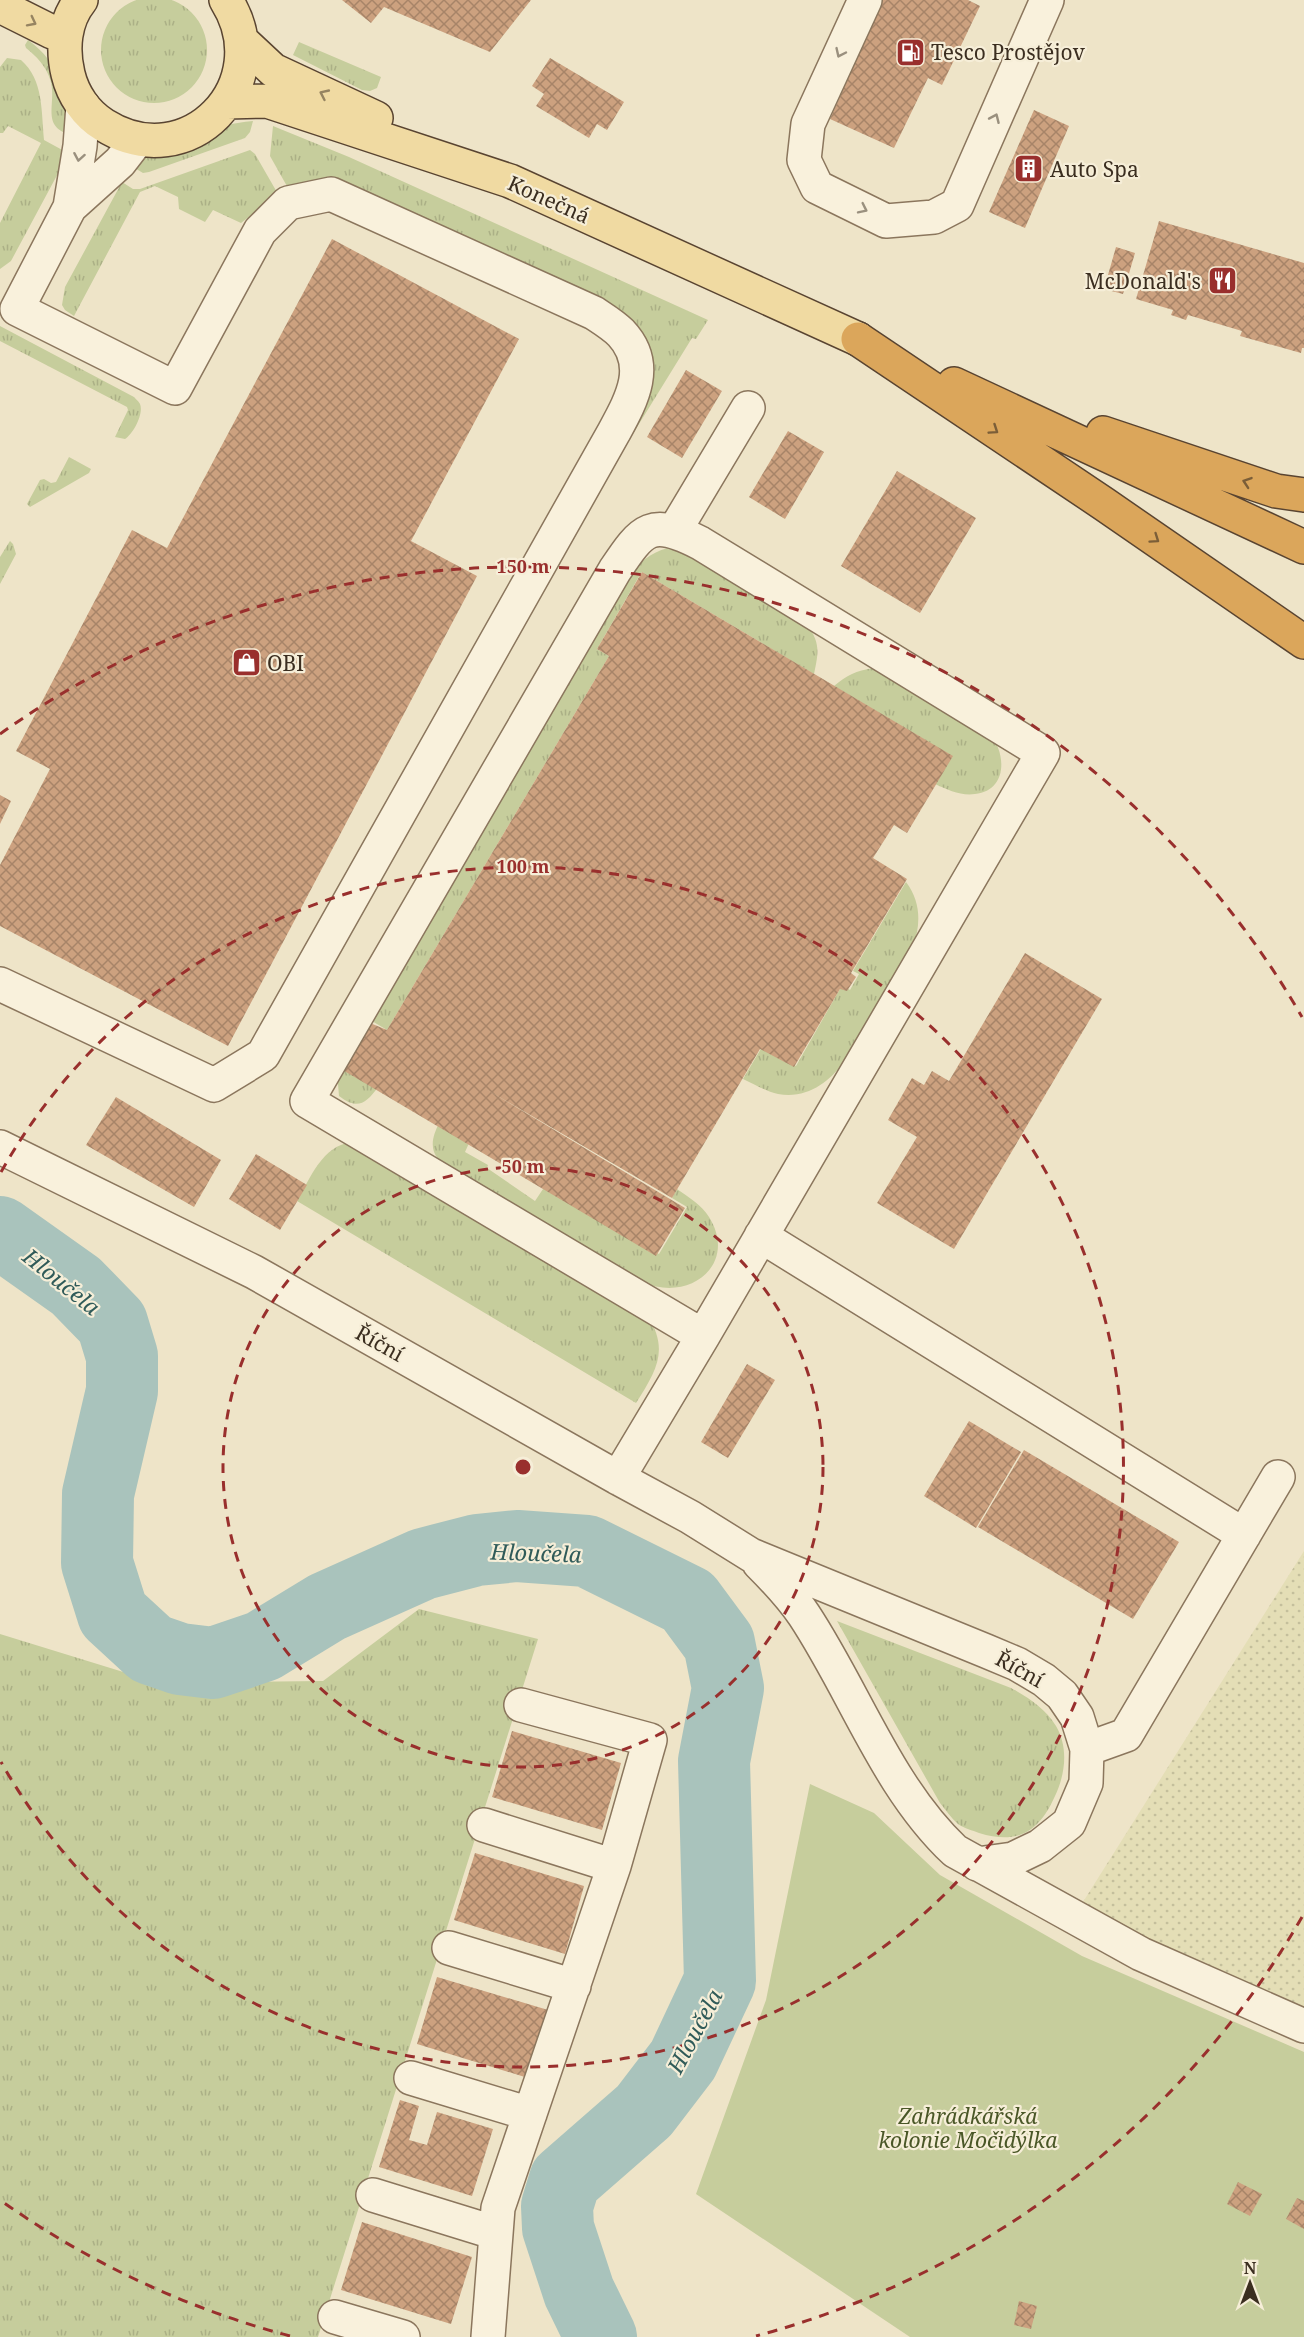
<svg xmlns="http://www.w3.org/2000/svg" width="1304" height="2337" font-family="'Noto Serif',serif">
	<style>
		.farmland { fill: url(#farmland-dots) }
		.grass { fill: url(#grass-tufts) }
		.garden { fill: #c6cd9c }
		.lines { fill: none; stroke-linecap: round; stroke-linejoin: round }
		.river { stroke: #a9c3bc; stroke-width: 72 }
		.building { fill: url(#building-cross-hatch) }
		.minor-casing { stroke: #8b765d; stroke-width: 36 }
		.major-casing { stroke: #594431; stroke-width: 36 }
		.highway-casing { stroke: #594431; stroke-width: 36 }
		.minor { stroke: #f9f1dc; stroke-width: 33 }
		.major { stroke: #f0daa2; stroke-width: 33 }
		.highway { stroke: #dba65b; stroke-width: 33 }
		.oneway { stroke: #968461 }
		.oneway2 { stroke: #9a907e }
		.oneway3 { stroke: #7b5e38 }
		.ring { fill: none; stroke: #992f2d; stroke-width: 3; stroke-dasharray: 10 8 }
		.labels { text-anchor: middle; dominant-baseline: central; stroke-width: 4.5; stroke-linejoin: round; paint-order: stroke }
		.poi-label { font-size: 21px; fill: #3b2e20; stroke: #f6eed8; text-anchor: start }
		.street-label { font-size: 21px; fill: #3b2e20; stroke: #f6eed8 }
		.park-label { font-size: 21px; font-style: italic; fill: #4a5727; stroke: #f6eed8 }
		.water-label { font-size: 22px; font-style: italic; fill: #305b59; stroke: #f6eed8 }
		.centre { fill: #992f2d; stroke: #f6eed8; stroke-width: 3 }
		.ring-label { font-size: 18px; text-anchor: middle; font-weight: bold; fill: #992f2d; stroke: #f6eed8; stroke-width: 4.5; stroke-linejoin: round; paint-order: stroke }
	</style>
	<defs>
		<pattern id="farmland-dots" width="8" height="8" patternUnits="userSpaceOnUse" patternTransform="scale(1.5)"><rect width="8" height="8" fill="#e4deb6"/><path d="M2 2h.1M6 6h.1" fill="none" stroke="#c4bf9c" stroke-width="1.8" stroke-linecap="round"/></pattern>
		<pattern id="grass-tufts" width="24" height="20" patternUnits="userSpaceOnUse" patternTransform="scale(1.5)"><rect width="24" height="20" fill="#c6cd9c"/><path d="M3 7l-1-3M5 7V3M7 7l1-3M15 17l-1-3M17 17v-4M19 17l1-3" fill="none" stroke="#abb086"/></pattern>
		<pattern id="building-cross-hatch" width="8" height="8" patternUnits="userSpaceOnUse" patternTransform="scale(1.5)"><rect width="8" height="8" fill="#cca17f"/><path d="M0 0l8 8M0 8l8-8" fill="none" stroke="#a78468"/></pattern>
	</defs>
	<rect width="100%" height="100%" fill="#eee4c8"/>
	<!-- farmland -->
	<path class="farmland" d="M1304,1551V2010L1071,1921Z"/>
	<!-- grass -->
	<path class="grass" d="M101 50a53 53 0 1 1 106 0a53 53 0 1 1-106 0Z
		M28,40C61,63 67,97 71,135C39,126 58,103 50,79C45,65 37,57 26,48L25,45Z
		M299,42L381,77L377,88L370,91L362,90L293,55Z
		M7,58L21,60C44,80 41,112 44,140L66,152L62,166L11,261L0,269V223L41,143L8,126L3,133H0V67Z
		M253,121L250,132L245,138L149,172L143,173L133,167C161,139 214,125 253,121Z
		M273,126L349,157L708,320L696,339L692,338L573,531L649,388C656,364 655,355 641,334L311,182L299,183L288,188L270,156Z
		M250,150L255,154L278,194L241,223L213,210L205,222L179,209L178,197L155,186L140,192L74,316L65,310L62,305L65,287L122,182L133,189H140Z
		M0,326L134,397C135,398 140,403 140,404C144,414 133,434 125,439L115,437L128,410L127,407L0,341Z
		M69,457L91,469L89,473L30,507L27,504L40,480L44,479L51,483L56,482Z
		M10,541L13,544L16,554L0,584V557Z
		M668,548L686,550L807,624C820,643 819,651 814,674L642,572L641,573L597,649L609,656L387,1030L372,1021L370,1023L378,1087C366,1104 357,1110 339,1096L337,1072L627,578C639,563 649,553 668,548Z
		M873,668C901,684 930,700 958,715C968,721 983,726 990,734C1007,754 1007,791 975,794C961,796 948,790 935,784L952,756L834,686C847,675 856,671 873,668Z
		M906,882C921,902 921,924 913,947L844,1062C828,1083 807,1099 778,1094C767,1092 754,1084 743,1079L762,1047L796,1066L840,989L844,986L850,990L859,974L853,971Z
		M439,1123L470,1141L465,1152L488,1165L487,1168L535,1201L545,1186L659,1254L687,1207L672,1198L677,1189C688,1197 702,1205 709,1217C739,1265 688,1303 643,1282L438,1159C429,1147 433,1136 439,1123Z
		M352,1142L647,1315C670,1350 656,1371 636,1403L297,1201C311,1177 322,1146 352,1142Z
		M419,1609L538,1639L318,2337H0V1634L159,1683L323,1681Z
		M837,1621L1011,1688C1028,1697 1046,1709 1056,1726C1069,1748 1065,1775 1055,1796C1039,1832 1018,1845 979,1833C972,1830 965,1829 958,1824C951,1818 946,1810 940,1803Z"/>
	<!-- garden -->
	<path class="garden" d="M810,1784L874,1813L940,1875L1082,1956L1304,2052V2337H910L696,2194L766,2000Z"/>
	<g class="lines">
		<!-- river -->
		<path class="river" d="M0,1232L76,1286L112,1323L122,1356V1391L98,1494L97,1563L113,1614L151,1649L180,1659L213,1663L263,1646L327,1607L423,1564L477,1550L517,1546L587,1551L688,1601L719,1643L728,1688L714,1761L720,1981L683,2060L644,2111L565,2180L557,2206L558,2228L579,2292L601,2337"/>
	</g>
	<!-- building -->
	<path class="building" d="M342,0H531L490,52L384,7L371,23Z
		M864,0H968L980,6L942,85L928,78L894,148L830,119L859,54L842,46Z
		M550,58L624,102L607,130L597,124L589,138L536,106L544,94L532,86Z
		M1034,110L1069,126L1025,228L989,212Z
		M1159,221L1304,263V348H1302L1301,353L1240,336L1242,331L1188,315L1186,320L1171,315L1173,310L1136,299Z
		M332,239L519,339L411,541L477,576L228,1046L0,926V865L50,769L16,751L132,530L167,548Z
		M1116,247L1135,253L1123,294L1104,289Z
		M686,370L722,391L682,458L647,437Z
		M788,431L824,452L785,519L749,497Z
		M897,471L976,518L920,613L841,566Z
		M642,572L953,756L907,833L894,825L873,858L907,879L851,973L856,977L847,991L840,989L794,1067L760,1049L672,1198L484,1088L685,1208L656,1256L341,1069L370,1023L387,1030L609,656L597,649Z
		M0,795L11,801L0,824Z
		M1025,953L1102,999L954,1249L877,1203L917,1137L888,1120L912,1078L924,1085L932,1071L949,1081Z
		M116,1097L221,1160L194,1207L86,1145Z
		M256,1154L307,1185L280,1230L229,1199Z
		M747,1364L775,1380L728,1458L701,1442Z
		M969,1421L1021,1452L976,1528L924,1496Z
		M1024,1450L1179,1542L1133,1619L978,1527Z
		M512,1731L621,1763L602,1830L492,1797Z
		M475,1853L584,1886L565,1954L454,1920Z
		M437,1977L548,2010L528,2078L417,2044Z
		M400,2100L419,2106L409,2140L427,2145L437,2112L493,2129L472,2196L379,2167Z
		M1238,2182L1262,2194L1250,2216L1227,2204Z
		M1297,2198L1304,2201V2229L1286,2219Z
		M362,2222L472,2257L451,2324L341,2290Z
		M1019,2301L1037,2306L1031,2329L1014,2325Z"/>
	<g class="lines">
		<defs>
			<path id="minor" d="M865,0L808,124L804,160L817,187L886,221L934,217L957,205L1047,0
				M70,207L120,162L137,140
				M675,530L748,408
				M0,984L214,1085L263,1055L614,432C632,399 651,365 621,333C613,325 603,319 594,313L331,194L288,203L260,231L175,388L17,309L70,207L80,146L83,106
				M0,1147L254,1272L618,1478L690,1517L751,1555L986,1651L1017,1664L1044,1680L1062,1695L1077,1717L1087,1749L1086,1783L1069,1823L1040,1846L1013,1859L977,1864
				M761,1236L1244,1535
				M618,1478L703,1336L1043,753L700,543C651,518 643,528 615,570L307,1101L703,1336
				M759,1563C775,1579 791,1596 804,1615C855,1692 887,1787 955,1851L1141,1954L1304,2026
				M1087,1749L1126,1735L1278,1477
				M484,1825L614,1866
				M449,1948L574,1986
				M411,2078L530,2114
				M373,2195L496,2233
				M335,2317L403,2337
				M488,2337L498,2208L614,1866L650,1740L521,1705"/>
			<path id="major" d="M81,0C64,21 62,49 68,74C73,95 86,114 104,125C188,178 279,84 226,0
				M0,6L52,32L65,36
				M242,41L273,70L376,118
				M227,102L267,101L510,181L858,339"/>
			<path id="highway" d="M858,339L1104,504L1304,642
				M954,384L1304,547
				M1103,433L1276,491L1304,495"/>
		</defs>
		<!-- minor casing -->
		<use href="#minor" class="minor-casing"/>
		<!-- major casing -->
		<use href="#major" class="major-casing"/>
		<!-- highway casing -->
		<use href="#highway" class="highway-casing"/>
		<!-- minor -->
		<use href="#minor" class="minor"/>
		<!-- major -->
		<use href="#major" class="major"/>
		<!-- highway -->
		<use href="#highway" class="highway"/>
	</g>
	<!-- one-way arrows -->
	<defs><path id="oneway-chevron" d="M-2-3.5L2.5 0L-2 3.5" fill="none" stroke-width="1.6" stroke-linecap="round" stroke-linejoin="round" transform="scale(1.5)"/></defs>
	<g class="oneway">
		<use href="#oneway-chevron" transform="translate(32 22) rotate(27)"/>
		<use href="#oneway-chevron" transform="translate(324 94) rotate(-155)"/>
	</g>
	<g class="oneway2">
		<use href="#oneway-chevron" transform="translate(840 53) rotate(115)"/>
		<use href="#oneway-chevron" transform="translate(995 118) rotate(-66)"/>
		<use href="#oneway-chevron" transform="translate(79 157) rotate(100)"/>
		<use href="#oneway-chevron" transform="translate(863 209) rotate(26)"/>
	</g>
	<g class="oneway3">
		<use href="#oneway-chevron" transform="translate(994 430) rotate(34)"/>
		<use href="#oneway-chevron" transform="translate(1247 482) rotate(-161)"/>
		<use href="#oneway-chevron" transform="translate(1155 539) rotate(35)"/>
	</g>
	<!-- distance rings -->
	<g class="ring">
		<circle cx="523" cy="1467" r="300"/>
		<path d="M1 1172A600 600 0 1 1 1 1762"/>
		<path d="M1302 1917A900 900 0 0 1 756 2336M290 2336A900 900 0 0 1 0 2200M0 734A900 900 0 0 1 1302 1017"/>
	</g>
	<!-- icons -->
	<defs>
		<symbol id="fuel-square" viewBox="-11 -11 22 22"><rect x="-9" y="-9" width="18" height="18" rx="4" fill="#992f2d" stroke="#f6eed8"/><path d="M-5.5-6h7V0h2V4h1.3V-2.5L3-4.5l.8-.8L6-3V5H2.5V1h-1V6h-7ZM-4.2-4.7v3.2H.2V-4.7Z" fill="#fff"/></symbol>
		<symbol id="building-square" viewBox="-11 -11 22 22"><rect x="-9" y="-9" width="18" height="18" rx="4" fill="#992f2d" stroke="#f6eed8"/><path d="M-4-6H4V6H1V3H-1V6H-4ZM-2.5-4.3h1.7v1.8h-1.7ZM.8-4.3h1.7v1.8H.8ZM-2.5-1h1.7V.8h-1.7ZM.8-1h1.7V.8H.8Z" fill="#fff"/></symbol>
		<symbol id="restaurant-square" viewBox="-11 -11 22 22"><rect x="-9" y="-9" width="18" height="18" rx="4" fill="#992f2d" stroke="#f6eed8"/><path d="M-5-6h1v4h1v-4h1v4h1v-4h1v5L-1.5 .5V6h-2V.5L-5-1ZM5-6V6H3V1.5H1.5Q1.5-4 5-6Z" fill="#fff"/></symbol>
		<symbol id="shop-square" viewBox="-11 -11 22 22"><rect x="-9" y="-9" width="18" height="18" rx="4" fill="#992f2d" stroke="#f6eed8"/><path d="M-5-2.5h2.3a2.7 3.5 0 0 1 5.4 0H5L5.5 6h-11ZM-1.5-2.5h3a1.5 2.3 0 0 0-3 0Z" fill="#fff"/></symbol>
	</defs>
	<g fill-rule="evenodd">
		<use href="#fuel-square" x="894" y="36" width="33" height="33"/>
		<use href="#building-square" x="1012" y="152" width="33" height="33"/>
		<use href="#restaurant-square" x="1206" y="264" width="33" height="33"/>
		<use href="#shop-square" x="230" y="646" width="33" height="33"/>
	</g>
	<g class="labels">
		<!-- poi labels -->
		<g class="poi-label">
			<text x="931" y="52">Tesco Prostějov</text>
			<text x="1050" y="169">Auto Spa</text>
			<text x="1201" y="281" text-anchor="end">McDonald's</text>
			<text x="267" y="663">OBI</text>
		</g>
		<!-- street labels -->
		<g class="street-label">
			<text transform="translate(549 199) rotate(24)">Konečná</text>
			<text transform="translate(380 1343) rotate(29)">Říční</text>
			<text transform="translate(1020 1669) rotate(29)">Říční</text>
		</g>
		<!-- park labels -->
		<g class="park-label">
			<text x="968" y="2116">Zahrádkářská<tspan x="968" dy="24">kolonie Močidýlka</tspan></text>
		</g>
		<!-- water labels -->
		<g class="water-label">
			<text transform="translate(62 1281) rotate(39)">Hloučela</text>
			<text transform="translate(536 1552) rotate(2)">Hloučela</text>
			<text transform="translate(694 2031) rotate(-62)">Hloučela</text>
		</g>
	</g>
	<circle cx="523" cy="1467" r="9" class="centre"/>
	<g class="ring-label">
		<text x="523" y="573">150 m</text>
		<text x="523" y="873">100 m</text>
		<text x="523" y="1173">50 m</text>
	</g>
	<!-- north arrow -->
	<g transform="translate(1250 2283)" stroke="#f6eed8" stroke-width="4.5" paint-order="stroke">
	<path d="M0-4.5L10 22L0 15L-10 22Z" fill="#3b2e20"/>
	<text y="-9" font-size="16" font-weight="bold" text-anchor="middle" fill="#3b2e20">N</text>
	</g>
</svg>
